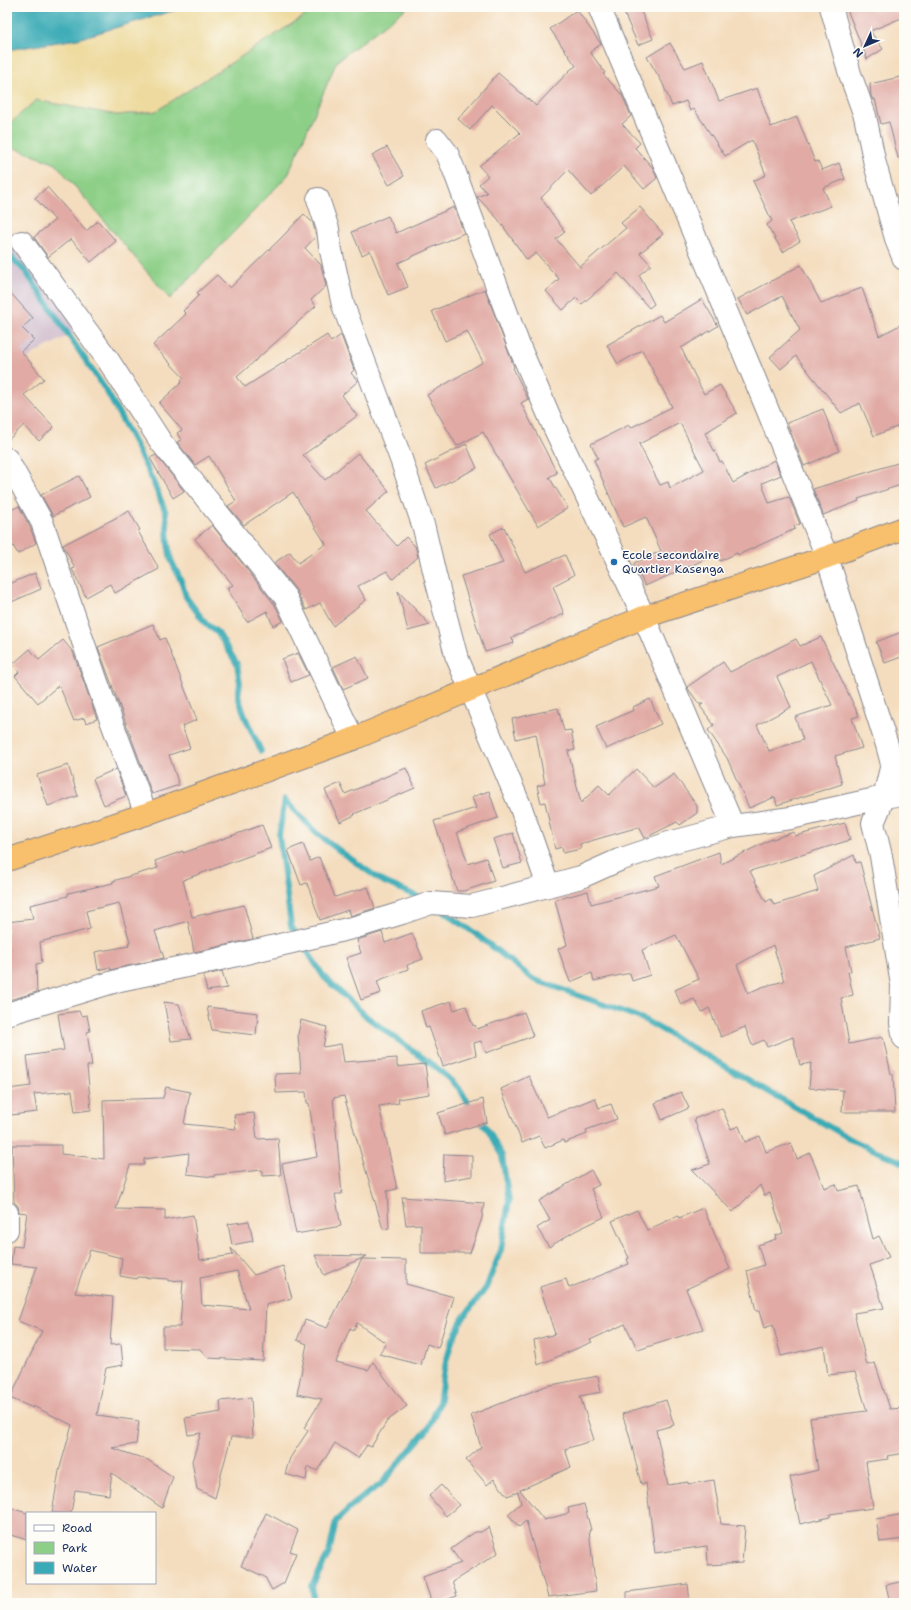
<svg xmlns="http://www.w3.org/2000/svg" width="911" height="1610" font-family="'Shantell Sans',sans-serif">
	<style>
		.industrial { fill: #d0bdcd }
		.green { fill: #8dcf87; stroke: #547f72 }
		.sand { fill: #eeda9e; stroke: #84847e }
		.water { fill: #3aabb6; stroke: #2a6d8a }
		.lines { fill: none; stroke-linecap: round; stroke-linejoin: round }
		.stream { stroke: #3aabb6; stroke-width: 6 }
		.building { fill: #e1aaa4; fill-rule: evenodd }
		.street-casing { stroke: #88868e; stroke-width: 24 }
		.highway-casing { stroke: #88868e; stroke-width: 24 }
		.street { stroke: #fff; stroke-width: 22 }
		.highway { stroke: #f8bf6c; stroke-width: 22 }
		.poi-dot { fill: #1f6fb2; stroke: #fdfcf7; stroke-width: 1.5 }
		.labels { text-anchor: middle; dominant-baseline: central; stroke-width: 3; stroke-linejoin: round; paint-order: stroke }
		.poi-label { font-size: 12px; fill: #1b2f5e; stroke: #fdfcf7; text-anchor: start }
	</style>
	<rect width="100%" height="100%" fill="#fdfcf7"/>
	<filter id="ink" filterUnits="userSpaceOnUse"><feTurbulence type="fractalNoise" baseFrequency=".025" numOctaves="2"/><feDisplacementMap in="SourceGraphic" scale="8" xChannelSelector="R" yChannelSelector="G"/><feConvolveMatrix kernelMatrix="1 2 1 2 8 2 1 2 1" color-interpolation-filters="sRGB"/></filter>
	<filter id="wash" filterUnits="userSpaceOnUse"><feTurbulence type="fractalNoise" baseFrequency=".012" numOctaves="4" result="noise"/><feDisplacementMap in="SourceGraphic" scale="16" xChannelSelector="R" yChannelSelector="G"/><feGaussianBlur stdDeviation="0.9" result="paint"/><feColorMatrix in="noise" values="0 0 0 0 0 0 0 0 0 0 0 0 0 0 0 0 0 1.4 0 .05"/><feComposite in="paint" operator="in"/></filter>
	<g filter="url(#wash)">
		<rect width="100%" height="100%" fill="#f4ddbe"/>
		<!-- industrial -->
		<path class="industrial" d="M7,225L83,328L33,354L7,376Z"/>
		<!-- green -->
		<path class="green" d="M318,7H408L337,61L288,175L170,299L56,164L7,145V126L36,100L117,115L156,111Z"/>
		<!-- sand -->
		<path class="sand" d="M180,7H318L156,111L117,115L36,100L7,126V50L77,39L176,10Z"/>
		<!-- water -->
		<path class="water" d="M7,7H180L176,10L77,39L7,50Z"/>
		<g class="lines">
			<!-- stream -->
			<path class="stream" d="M7,253L26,272L107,392L133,440L154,484L166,513L168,544L171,560L182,583L186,597L206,624L218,633L237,664L240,683L238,696L245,717L261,751
				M285,800L279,835L291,926L324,977L367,1017L438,1069L460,1089L472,1110
				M285,800L316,833L344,854L382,881L423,899
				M443,911L476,934L533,979L643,1019L854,1141L904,1163
				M314,1603L312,1586L329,1553L336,1521L356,1502L380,1485L428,1429L439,1404L444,1369L452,1341L463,1318L486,1288L501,1250L509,1201L502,1156L488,1130L478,1117"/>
		</g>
		<g id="blocks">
			<!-- building -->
			<path class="building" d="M639,7L653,39L638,45L624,13Z
				M846,7H904V17L870,31L883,49L867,59Z
				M577,10L601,44L590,52L605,73L603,74L622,95L631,116L622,124L640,143L635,148L653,168L657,178L644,189L624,166L591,196L568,170L541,198L565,232L556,239L580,267L626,228L621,223L640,207L663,234L640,253L651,265L639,275L654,304L649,308L618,273L582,304L576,298L563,310L546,291L559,279L536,253L527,260L498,219L477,197L487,193L479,184L488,176L479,166L520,133L492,105L470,130L458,119L498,73L536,106L570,70L576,66L550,29Z
				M670,43L685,68L703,61L719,101L757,88L771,127L797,117L815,162L818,161L822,170L839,163L845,179L823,188L831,206L789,222L800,241L783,252L767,225L772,221L753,181L766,175L752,140L725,156L694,109L690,111L686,101L672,106L662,82L647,57Z
				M904,76V157L898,158L889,122L881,124L875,99L873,100L871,96L870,84Z
				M387,147L404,176L389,185L372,155Z
				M47,187L86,231L98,221L116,241L91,262L71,239L48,257L34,237L55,220L35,198Z
				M454,207L464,233L398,263L408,287L388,295L370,251L362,255L352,232L388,216L396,233Z
				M304,214L313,223L316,236L305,248L321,265L326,286L311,300L316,306L237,377L245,387L327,335L331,342L341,335L354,370L351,373L358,381L342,395L357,416L303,455L325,480L358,453L389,491L366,511L397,546L406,537L415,546L418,557L393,579L387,571L358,586L366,600L333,626L320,603L306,610L296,590L274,563L290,552L298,563L326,544L293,492L244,525L228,506L236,501L209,456L195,465L177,442L181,440L177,433L182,430L159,403L182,382L181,380L184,378L153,345L186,314L183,311L199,295L197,293L217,275L230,288L281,238Z
				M801,265L821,303L862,288L879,336L904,323V424L874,436L860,403L841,413L796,356L781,369L770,357L800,330L782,296L747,315L738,299Z
				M7,289L33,318L22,328L34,340L21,351L44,379L24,395L54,427L39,441L24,425L7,441Z
				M485,289L514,367L513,368L528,399L521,403L557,473L549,477L568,508L538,526L483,432L457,446L427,395L483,362L467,331L445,341L432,311Z
				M702,299L718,326L681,348L704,394L720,385L737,413L705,433L720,462L722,461L733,483L774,460L781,475L762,483L769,503L789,497L800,524L794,526L795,529L738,555L737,553L720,561L717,554L645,586L634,563L661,551L646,517L623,527L594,460L598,458L591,444L629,425L630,428L672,407L642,350L618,364L607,345L660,315L664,322ZM680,423L704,470L670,488L668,482L660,485L639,444Z
				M823,409L839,451L804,466L787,423Z
				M466,444L477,468L436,488L425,465Z
				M156,455L184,491L173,498L150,458Z
				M904,461V484L858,499L859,501L823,515L813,489Z
				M79,476L90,497L53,516L41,495Z
				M19,506L30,527L36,543L18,554L7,536V512Z
				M129,511L140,530L138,531L159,569L115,593L110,584L86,597L72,569L75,568L63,545Z
				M212,525L275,605L283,621L273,626L267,611L247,622L227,588L233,585L195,539Z
				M504,527L525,572L565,555L574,575L553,586L564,614L512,637L514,643L485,652L461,576L503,563L490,534Z
				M35,573L41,589L7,604V585Z
				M398,591L430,625L408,631Z
				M153,624L160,640L165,638L197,720L182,726L190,748L169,755L179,785L152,794L98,647Z
				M904,631V656L885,663L876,642Z
				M821,637L859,716L852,718L862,748L835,756L842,784L777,805L775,797L749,808L727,758L708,730L714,725L700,706L703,704H699L687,687L723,662L730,672L796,639L800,646ZM811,661L832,705L795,717L803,740L769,751L757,725L791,707L777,677Z
				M63,640L73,652L97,719L86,723L84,718L74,721L59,685L38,703L15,676L19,672L13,664L30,649L39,660Z
				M298,653L309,675L291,682L282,659Z
				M357,656L368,678L343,689L333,667Z
				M650,699L661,724L606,749L596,727L634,710L633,707Z
				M558,708L564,731L571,730L575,750L568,751L581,803L599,785L609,795L636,769L654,788L674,774L697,806V813L680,825L677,822L645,838L639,827L580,844L581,849L563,853L562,847L555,849L545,802L541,803L537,786L545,784L536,734L516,739L512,719Z
				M68,765L78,796L48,806L37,775Z
				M406,768L415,788L354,814L355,815L340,822L325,790L340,783L345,794Z
				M116,769L126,796L104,805L93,779Z
				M489,791L498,818L457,832L468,864L486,858L494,881L464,891H457L434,821L476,808L472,797Z
				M845,823L850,840L750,871L766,902L771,899L774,905L818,891L814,876L854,855L856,863L860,862L880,938L846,947L851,971L848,972L853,995L841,998L849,1044L883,1037L891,1074H893L895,1112H842L843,1090L809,1088L811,1063L800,1065L793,1037L767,1047L764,1040L752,1045L745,1027L721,1037L709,1008L702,1012L694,999L681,1005L675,990L699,979L676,935L642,950L650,975L632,981L630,973L594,981L592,973L570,982L558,949L567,945L555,900L588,891L591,904L659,886L655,876L719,852L721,864L770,840L794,832L795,836ZM773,945L784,981L762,987L748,993L737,965Z
				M262,825L271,848L183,880L192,917L244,905L253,939L194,952L188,921L155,931L164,958L110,970V967L98,970L95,952L129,946L128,943L130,942L119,903L86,911L90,929L40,942L42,963L36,964L37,992L13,999H7V922L33,919L30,905L68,896V893L113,883V881L158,868L155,861L183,851V853Z
				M513,833L522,863L503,868L493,839Z
				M303,844L310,861L319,857L335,897L368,887L375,908L350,916L348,910L320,920L307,883L301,885L288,850Z
				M382,932L385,943L412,933L423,959L407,965L408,969L377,981L381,993L361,1000L346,958L361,953L357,940Z
				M222,971L227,988L207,991L203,976Z
				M451,1001L454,1010L466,1006L473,1026L475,1025L477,1029L524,1012L533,1036L486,1053L481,1041L474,1043L476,1055L443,1066L429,1027L426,1028L421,1011Z
				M164,1002L179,1004L191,1039L171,1041Z
				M207,1007L258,1013L256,1035L212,1030Z
				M79,1011L81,1016L87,1015L90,1031L87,1032L92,1066H87L91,1110L75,1112L72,1091L34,1094L37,1112L11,1115L8,1089L31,1086L27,1056L64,1050L58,1014Z
				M301,1020L327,1027L323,1047L341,1044L344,1062L397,1058V1067L425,1064L429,1094L398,1099L399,1103L379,1106L397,1189L387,1191L389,1228L383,1229L344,1096L333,1098L342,1194H335L341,1226L296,1234L282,1164L317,1157L309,1103H307L306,1092L276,1093L275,1074L301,1073L298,1034Z
				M529,1076L547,1117L595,1098L599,1108L611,1104L617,1119L586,1130L587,1134L564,1143L563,1140L545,1148L539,1136L522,1143L501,1089Z
				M166,1087L190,1092L184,1124L236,1129L234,1115L254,1113L257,1139L278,1138L281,1175L262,1176V1170L214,1175V1177L187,1174L189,1153L144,1159V1165H130L116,1209L165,1210V1220L193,1215L200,1260L233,1255L231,1248L254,1275L283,1266L292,1298L266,1305L263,1361L208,1358L200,1349L163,1348V1327H180L183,1280L168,1281V1279L138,1277L137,1279L120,1276L122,1258L90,1250L75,1293L113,1297L110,1345L121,1344L123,1365L106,1368L97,1415L139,1421L136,1444L112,1448L148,1460L173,1477L162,1508L112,1473L109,1495L75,1490L71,1513H52L59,1471L72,1425L33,1406V1408L10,1398L42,1331L18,1321L37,1267L11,1264L13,1246L22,1247L27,1213L19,1212L18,1206L14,1202L12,1145H61V1154L104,1159L103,1100L163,1098ZM237,1271L249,1309L202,1305L200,1278Z
				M681,1092L689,1108L662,1120L655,1103Z
				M483,1099L487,1122L445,1135L438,1113Z
				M722,1108L731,1129L739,1126L745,1142L760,1136L766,1152L791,1143L797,1159L810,1153L824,1188L836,1184L838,1191L859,1186L873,1239L879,1236L889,1257L870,1265L884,1308L854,1313L867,1365L875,1363L890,1409L904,1408V1453L887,1456L888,1459L866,1462L873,1508L830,1514V1517L800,1524L790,1477L818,1470L810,1418L867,1411L855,1372L828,1375L824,1346L781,1356L773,1325L764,1328L759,1311H756L747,1271L764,1265L758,1245L776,1239L775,1236L783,1233L770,1193L764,1195L760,1185L733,1212L692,1170L710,1164L694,1119Z
				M444,1154L472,1155V1176L443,1181Z
				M591,1170L599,1185L591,1189L604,1217L575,1231L549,1247L537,1228L550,1220L539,1201Z
				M402,1197L484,1203L482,1218L470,1253H421V1224L406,1225Z
				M703,1208L730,1269L686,1289L703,1329L638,1350L625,1324L590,1340L592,1342L538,1365L534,1340L555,1334L540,1287L566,1279L569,1288L629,1264L627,1259L629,1258L612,1221L637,1210L647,1230L678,1216L679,1218Z
				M249,1221L253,1241L232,1245L228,1224Z
				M315,1255L367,1256L324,1275Z
				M362,1259L406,1260V1284L454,1297L438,1348L427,1344L421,1365L379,1354L386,1343L357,1323L354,1330L350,1328L336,1362L368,1370L373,1362L407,1406L387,1421L371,1447L367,1445L358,1458L335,1443L317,1471L308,1466L306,1480L285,1474L290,1458L308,1431L304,1428L322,1399L297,1394L307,1344L297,1340L305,1320L327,1328Z
				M598,1376L601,1392L580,1396L594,1440L565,1449L571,1467L520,1490L544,1520L569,1513L568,1508L584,1504L591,1530H589L596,1591L548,1597L526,1521L519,1527L508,1514L521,1503L518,1492L507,1496L494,1479L487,1485L466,1460L481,1447L471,1415L546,1386Z
				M251,1398L253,1437H231L215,1498L197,1489L192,1461L201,1433L188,1435L185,1418L221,1412L220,1401Z
				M666,1400L674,1425L656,1430L668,1485L688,1482V1484L714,1480L721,1524L745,1526L742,1563L708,1565L707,1546L655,1553L646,1483L641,1484L629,1434L622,1414Z
				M441,1485L459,1505L446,1516L429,1496Z
				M7,1507L27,1513V1540L7,1534Z
				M266,1513L298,1530L290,1551L296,1553L284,1583L272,1590L265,1577L241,1566Z
				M904,1514V1539L880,1542L876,1519Z
				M489,1527L498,1553L452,1582L457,1596L437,1603H432L423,1577L461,1563L451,1549L475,1532H481Z
				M904,1581V1603H890L886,1585Z
				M688,1584L690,1603H627V1592Z"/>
		</g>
	</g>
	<g filter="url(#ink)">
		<use href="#blocks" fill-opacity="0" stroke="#88868e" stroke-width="1"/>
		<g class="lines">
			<defs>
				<path id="street" d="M599,7L766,406L827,557L887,745L892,764L884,797L873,823L881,856L902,985L901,1023L904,1038
					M831,7L850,74L865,116L875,164L897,242L904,259
					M437,140L447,153L454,170L519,346L554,427L644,617L733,826
					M318,199L328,229L330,246L343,305L401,459L424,528L435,575L456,655L521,808L548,886
					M22,242L108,360L161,442L286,598L353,739
					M7,459L42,522L99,688L146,814
					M7,1014L120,980L216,960L356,927L402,913L431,903L472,906L581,877L619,860L669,843L733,826L791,818L884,797L904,794
					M7,1213V1230"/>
				<path id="highway" d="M7,860L146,814L353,739L644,617L827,557L904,528"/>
			</defs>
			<!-- street casing -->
			<use href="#street" class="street-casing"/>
			<!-- highway casing -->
			<use href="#highway" class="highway-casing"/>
			<!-- street -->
			<use href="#street" class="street"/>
			<!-- highway -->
			<use href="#highway" class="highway"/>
		</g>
	</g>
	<!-- markers -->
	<circle class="poi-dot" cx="614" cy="562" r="4"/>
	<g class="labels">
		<!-- poi labels -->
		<g class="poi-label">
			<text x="622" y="555">Ecole secondaire<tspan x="622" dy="14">Quartier Kasenga</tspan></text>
		</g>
	</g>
	<!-- margin -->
	<rect width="911" height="1610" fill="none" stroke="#fdfcf7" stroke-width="24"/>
	<!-- legend -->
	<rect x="26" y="1512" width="130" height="72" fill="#fdfcf7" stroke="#a3aaba"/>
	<rect x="34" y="1525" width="20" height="6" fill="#ffffff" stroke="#a3aaba"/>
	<text x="62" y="1532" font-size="12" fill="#1b2f5e">Road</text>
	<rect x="34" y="1542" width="20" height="12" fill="#8dcf87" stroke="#a3aaba"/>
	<text x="62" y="1552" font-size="12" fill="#1b2f5e">Park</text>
	<rect x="34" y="1562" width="20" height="12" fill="#3aabb6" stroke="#a3aaba"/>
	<text x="62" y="1572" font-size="12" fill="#1b2f5e">Water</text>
	<!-- north arrow -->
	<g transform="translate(865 46) rotate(226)" stroke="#fdfcf7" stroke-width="3" paint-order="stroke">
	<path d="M0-3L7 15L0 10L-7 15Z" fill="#1b2f5e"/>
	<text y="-6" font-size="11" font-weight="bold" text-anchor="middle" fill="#1b2f5e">N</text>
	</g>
</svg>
